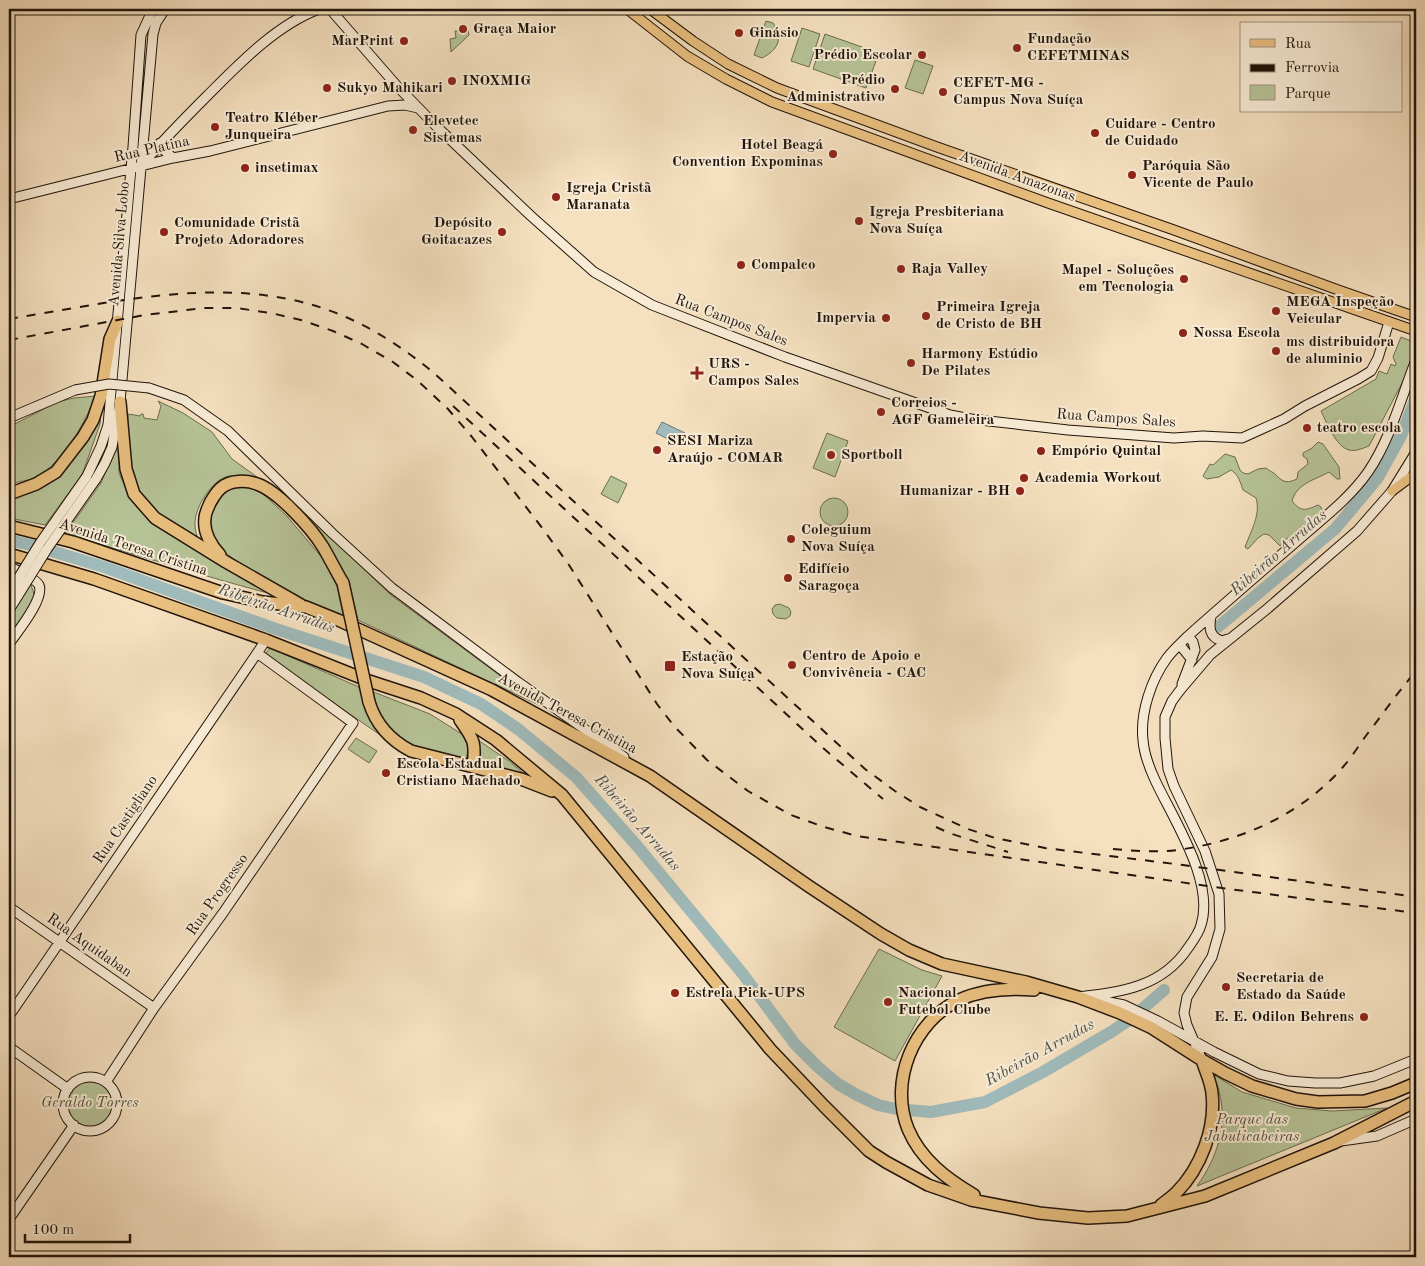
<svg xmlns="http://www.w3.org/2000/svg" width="1425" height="1266" font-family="'Old Standard TT',serif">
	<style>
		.green { fill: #b6c397; stroke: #6b6c50 }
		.water { fill: #9fbbbb; stroke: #6c7874 }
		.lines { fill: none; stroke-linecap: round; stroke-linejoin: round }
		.river { stroke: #9fbbbb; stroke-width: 12 }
		.secondary-casing { stroke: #20140a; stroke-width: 11 }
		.primary-casing { stroke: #20140a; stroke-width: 11 }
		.highway-casing { stroke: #20140a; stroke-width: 14 }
		.secondary { stroke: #f8ebd5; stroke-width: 9 }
		.primary { stroke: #eac080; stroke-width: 9 }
		.highway { stroke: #eac080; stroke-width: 11 }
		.rail { stroke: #20140a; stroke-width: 2; stroke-dasharray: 9 9; stroke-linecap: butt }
		.secondary-bridge-casing { stroke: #20140a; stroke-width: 11; stroke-linecap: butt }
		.highway-bridge-casing { stroke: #20140a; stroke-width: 14; stroke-linecap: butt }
		.secondary-bridge { stroke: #f8ebd5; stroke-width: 9 }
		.highway-bridge { stroke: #eac080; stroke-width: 11 }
		.poi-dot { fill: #8f2418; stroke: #f8ebd5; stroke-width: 2 }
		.labels { text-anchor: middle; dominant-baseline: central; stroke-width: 4; stroke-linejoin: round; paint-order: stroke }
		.poi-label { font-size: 15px; font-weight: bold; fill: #20140a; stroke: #f8ebd5; text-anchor: start }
		.street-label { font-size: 15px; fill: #20140a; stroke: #f8ebd5 }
		.park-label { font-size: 15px; font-style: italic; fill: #54513b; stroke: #f8ebd5 }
		.water-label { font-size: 16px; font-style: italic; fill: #4c4e48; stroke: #f8ebd5 }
	</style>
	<rect width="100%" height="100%" fill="#f5e0bf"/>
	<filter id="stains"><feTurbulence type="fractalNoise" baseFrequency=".004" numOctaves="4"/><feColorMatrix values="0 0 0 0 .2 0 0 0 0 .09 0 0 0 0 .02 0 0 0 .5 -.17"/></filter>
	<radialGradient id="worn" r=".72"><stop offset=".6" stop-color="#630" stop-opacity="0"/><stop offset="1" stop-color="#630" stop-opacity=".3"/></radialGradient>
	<!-- green -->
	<path class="green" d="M766,21L773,23C783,39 779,49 762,58L754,55Z
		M802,28L820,34L809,67L791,61Z
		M468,30L469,35L451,52L450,39L456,38L455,31Z
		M825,34L879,53L866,88L813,69Z
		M915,60L933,66L923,94L905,88Z
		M1401,337L1416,343V351L1410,368L1369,446C1363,448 1355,452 1349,450C1336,447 1326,421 1321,411L1376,379L1379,371L1387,374L1391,364L1395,366L1396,364L1393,357Z
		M96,396C83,425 65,461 36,477C28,481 17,482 9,484V427L57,402L74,398Z
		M158,401L183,413L212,432L232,459L264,482C254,478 240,474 229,476C212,479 194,508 195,525C195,530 197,535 198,540L157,517L136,493L128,470L127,440L128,414L140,416L141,414H143L144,418L157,420L161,406Z
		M101,411L100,424L82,475L45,525L9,518V499L38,486Z
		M827,433L848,441L835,477L813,468Z
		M119,437V473L130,498L271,594L224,581L65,534L101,483L109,464Z
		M1318,442L1323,444L1339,467L1340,479H1337L1329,472C1315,480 1297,483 1292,501C1302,513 1306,510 1318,505L1321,507L1322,510L1317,516L1298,531L1293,536L1286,539L1280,546L1269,535L1264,534L1258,538L1248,549L1245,547C1251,531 1261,514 1256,498L1243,490C1240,482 1239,475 1231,470L1219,477L1207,479L1203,476L1210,464L1213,465L1225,454L1235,457L1240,470L1243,473L1248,474L1258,469L1266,468C1269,471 1274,472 1277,476C1284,483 1288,483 1297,479L1298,472L1308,464L1307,459L1303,456V453L1312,448Z
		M611,476L627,484L618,503L601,494Z
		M233,485L251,486L263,494L286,515L324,560L337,586L343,615L308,601L238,562L211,542L207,524L220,492Z
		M820 512a14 14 0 1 1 28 0a14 14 0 1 1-28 0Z
		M319,526L391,595L541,706L358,620L349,580L317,533L316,529L317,527Z
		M30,582L34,594L33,602L9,636V614Z
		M780,604L789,608L791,612L790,616L786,619L777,618L773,614L772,609L775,605Z
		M270,648L359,687L363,701L389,741L267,657L266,653Z
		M371,691L430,714L465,736L468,749L466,761L416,751L393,732L386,724L376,707Z
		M356,738L377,751L369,763L348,749Z
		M475,738L509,761L524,774L476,763Z
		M879,949L922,970L942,976L895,1061L834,1027Z
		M1211,1073L1242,1092L1296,1108L1332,1111L1387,1108L1197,1186C1217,1158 1228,1126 1219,1091C1218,1085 1214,1079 1211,1073Z
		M66 1103a25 25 0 1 1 50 0a25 25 0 1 1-50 0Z"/>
	<!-- water -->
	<path class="water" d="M662,422L685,433L678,444L656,433Z"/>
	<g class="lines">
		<!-- river -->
		<path class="river" d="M9,540L35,546L104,567L276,629L424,677L481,704L518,729L576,777L638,847L742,973L795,1044L818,1067L838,1084L857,1095L878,1105L896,1109L931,1112L985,1102L1043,1072L1111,1032L1132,1018L1164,990
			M1218,627L1335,529L1377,479L1401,436L1416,398"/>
		<defs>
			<path id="secondary" d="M330,9L397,86L436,126L531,216L594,272L652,305L785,357L950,415L971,419L1068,430L1174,438L1203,436L1242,438L1284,419L1305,406L1358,379L1371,371L1378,358L1389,322
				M160,143L165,151L173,158
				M141,166C162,141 184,119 207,96C239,64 276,25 319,9
				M9,199L173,158L210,151L388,106L405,105L418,108
				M149,388L184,400L228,431L332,533L392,588L518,682L624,757
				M9,418L75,390
				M87,476L101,446L108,425L133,147L141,35L153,9
				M96,479L105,463L112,447L120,402L153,34L156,23L165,9
				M9,567C15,569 21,572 26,576C31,578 36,580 39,585C45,599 17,632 9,644
				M1211,616C1209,628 1209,637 1222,641L1228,639
				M1180,645L1192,660
				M1182,684L1195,650L1193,642L1188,636
				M9,907L154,1008
				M1078,997C1122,992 1162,987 1188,948C1193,941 1199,933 1201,925C1215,881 1173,819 1155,780C1149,767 1144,754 1143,740C1140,713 1151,680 1167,658C1173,650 1181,643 1188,636C1224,604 1261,572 1297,541C1322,519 1349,499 1368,472C1391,438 1401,398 1416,360
				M1094,999L1124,1005L1158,1021L1214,1052L1259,1074L1288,1081L1315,1083H1340L1374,1076L1416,1059
				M9,1016L266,640
				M9,1047L68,1089
				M1202,1060L1187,1025L1184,1013L1187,997L1212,957L1220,929L1219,894L1205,851L1174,786L1168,769L1165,738V717L1172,701L1181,689L1210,655L1267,609L1357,531L1392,491L1416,452
				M63 1104a27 27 0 1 1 54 0a27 27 0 1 1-54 0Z
				M106,1082L154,1008L223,913L353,723L257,653
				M1341,1141L1377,1136L1416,1119
				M9,1219L74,1125"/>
			<path id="primary" d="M627,9L687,56L726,79L772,102L1048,203L1416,331
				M650,9L693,41L728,64L777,88L937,147L1174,230L1341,291L1416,317
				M1392,491L1416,473"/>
			<path id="highway" d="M120,402L126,469L134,494L155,518L226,562L301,605
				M9,494L36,484L56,472L83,437L93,420L101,396L110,339L118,321
				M9,526L73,542L223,593L263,602L306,607L338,620L492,690L650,776L810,887L881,934L909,950L942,964L1026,982L1078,997L1120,1013L1152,1028L1202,1060L1225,1073L1252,1086L1296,1099L1318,1102L1365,1101L1392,1093L1416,1083
				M9,554L94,579L266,640L369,681L421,698L456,714L496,740L562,795L770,1049L824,1106L869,1151L886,1162L928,1185L971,1200L1039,1213L1088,1218L1127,1216L1205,1196L1334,1143L1416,1101
				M220,555C211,545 203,532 205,518C205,513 208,508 210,503C213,498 216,492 221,488C230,480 246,480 257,484C278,491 311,528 323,547C330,559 336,571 343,583
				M369,702C376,725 390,740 411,751L521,779L552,791
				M460,720C474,740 476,742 473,767
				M974,1195C947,1179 921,1160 908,1129C889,1082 913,1022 959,1000C983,989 1009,988 1034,990
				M1161,1205C1166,1201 1172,1197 1176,1193C1201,1168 1216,1128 1212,1093C1211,1082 1205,1070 1202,1060"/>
		</defs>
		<!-- secondary casing -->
		<use href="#secondary" class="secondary-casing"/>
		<!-- primary casing -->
		<use href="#primary" class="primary-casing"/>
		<!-- highway casing -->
		<use href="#highway" class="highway-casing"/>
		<!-- secondary -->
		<use href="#secondary" class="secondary"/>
		<!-- primary -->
		<use href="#primary" class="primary"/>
		<!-- highway -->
		<use href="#highway" class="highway"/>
		<!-- rail -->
		<path class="rail" d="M9,319C116,302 236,271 341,315C375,329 406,350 434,373L865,769L895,791L920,807L968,829L995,838L1045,848L1183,865L1416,897
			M9,340L145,315L204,308H236L271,313L301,320L333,331L362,344L393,362L418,381L448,409L472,437L543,529L569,565L657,704L674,726L707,760L748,791L791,815L824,827L857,836L1229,889L1416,913
			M453,406L823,748L883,799
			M936,827L949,833L1008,852
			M1113,849C1137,851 1161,853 1184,849C1244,840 1303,813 1343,767C1351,758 1358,747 1365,737C1382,715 1398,692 1416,671"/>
		<defs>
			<path id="secondary-bridge" d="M75,390L109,384L149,388
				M9,593L40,543L87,476
				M9,610L47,549L96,479"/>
			<path id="highway-bridge" d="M343,583L369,702"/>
		</defs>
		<!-- secondary-bridge casing -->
		<use href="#secondary-bridge" class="secondary-bridge-casing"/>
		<!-- highway-bridge casing -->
		<use href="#highway-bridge" class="highway-bridge-casing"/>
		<!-- secondary-bridge -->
		<use href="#secondary-bridge" class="secondary-bridge"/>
		<!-- highway-bridge -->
		<use href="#highway-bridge" class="highway-bridge"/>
	</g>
	<!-- markers -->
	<g class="poi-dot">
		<circle cx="463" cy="29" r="5"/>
		<circle cx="739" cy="33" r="5"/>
		<circle cx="404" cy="41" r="5"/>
		<circle cx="1017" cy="48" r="5"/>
		<circle cx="922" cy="55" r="5"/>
		<circle cx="452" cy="81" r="5"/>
		<circle cx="327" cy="88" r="5"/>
		<circle cx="895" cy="89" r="5"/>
		<circle cx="943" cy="92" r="5"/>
		<circle cx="215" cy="127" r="5"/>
		<circle cx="413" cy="130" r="5"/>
		<circle cx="1095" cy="133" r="5"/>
		<circle cx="833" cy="154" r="5"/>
		<circle cx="245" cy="168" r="5"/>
		<circle cx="1132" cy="175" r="5"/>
		<circle cx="556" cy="197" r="5"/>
		<circle cx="859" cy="221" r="5"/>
		<circle cx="164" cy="232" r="5"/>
		<circle cx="502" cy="232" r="5"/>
		<circle cx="741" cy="265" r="5"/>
		<circle cx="901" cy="269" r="5"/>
		<circle cx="1184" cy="279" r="5"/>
		<circle cx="1276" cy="311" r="5"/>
		<circle cx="926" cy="316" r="5"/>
		<circle cx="886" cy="318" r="5"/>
		<circle cx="1183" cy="333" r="5"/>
		<circle cx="1276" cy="351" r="5"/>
		<circle cx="911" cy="363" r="5"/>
		<path d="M694.5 365.5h5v5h5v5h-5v5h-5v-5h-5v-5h5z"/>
		<circle cx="881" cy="412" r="5"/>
		<circle cx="1307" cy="428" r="5"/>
		<circle cx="657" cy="450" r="5"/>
		<circle cx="1041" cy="451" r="5"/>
		<circle cx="831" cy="455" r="5"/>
		<circle cx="1024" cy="478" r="5"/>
		<circle cx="1020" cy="491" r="5"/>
		<circle cx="791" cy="539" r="5"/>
		<circle cx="788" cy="578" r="5"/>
		<circle cx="792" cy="665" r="5"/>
		<rect x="664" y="660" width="12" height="12" rx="2.5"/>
		<circle cx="386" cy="773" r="5"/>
		<circle cx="1226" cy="987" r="5"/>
		<circle cx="675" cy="993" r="5"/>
		<circle cx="888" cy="1002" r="5"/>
		<circle cx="1364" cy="1017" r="5"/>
	</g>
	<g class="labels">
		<!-- poi labels -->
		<g class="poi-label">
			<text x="473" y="29">Graça Maior</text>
			<text x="749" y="33">Ginásio</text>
			<text x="1027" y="39">Fundação<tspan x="1027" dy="17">CEFETMINAS</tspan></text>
			<text x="394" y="41" text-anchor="end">MarPrint</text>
			<text x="912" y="55" text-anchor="end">Prédio Escolar</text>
			<text x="885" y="80" text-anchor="end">Prédio<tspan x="885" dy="17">Administrativo</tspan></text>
			<text x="462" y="81">INOXMIG</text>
			<text x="953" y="83">CEFET-MG -<tspan x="953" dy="17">Campus Nova Suíça</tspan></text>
			<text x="337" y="88">Sukyo Mahikari</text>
			<text x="225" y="118">Teatro Kléber<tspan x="225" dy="17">Junqueira</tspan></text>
			<text x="423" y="121">Elevetec<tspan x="423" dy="17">Sistemas</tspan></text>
			<text x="1105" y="124">Cuidare - Centro<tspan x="1105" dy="17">de Cuidado</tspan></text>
			<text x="823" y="145" text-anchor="end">Hotel Beagá<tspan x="823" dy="17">Convention Expominas</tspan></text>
			<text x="1142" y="166">Paróquia São<tspan x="1142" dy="17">Vicente de Paulo</tspan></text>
			<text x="255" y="168">insetimax</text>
			<text x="566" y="188">Igreja Cristã<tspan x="566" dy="17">Maranata</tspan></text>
			<text x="869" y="212">Igreja Presbiteriana<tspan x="869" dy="17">Nova Suíça</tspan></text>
			<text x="174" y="223">Comunidade Cristã<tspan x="174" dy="17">Projeto Adoradores</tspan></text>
			<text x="492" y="223" text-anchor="end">Depósito<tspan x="492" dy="17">Goitacazes</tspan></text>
			<text x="751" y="265">Compalco</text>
			<text x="911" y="269">Raja Valley</text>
			<text x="1174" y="270" text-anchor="end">Mapel - Soluções<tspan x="1174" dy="17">em Tecnologia</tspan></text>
			<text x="1286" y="302">MEGA Inspeção<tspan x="1286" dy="17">Veicular</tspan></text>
			<text x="936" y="307">Primeira Igreja<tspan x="936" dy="17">de Cristo de BH</tspan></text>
			<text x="876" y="318" text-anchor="end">Impervia</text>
			<text x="1193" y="333">Nossa Escola</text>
			<text x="1286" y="342">ms distribuidora<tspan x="1286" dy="17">de aluminio</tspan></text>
			<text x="921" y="354">Harmony Estúdio<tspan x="921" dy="17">De Pilates</tspan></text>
			<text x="708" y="364">URS -<tspan x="708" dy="17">Campos Sales</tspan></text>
			<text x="891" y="403">Correios -<tspan x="891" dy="17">AGF Gameleira</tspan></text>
			<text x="1317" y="428">teatro escola</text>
			<text x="667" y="441">SESI Mariza<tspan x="667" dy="17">Araújo - COMAR</tspan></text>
			<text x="1051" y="451">Empório Quintal</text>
			<text x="841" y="455">Sportboll</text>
			<text x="1034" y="478">Academia Workout</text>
			<text x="1010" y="491" text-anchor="end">Humanizar - BH</text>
			<text x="801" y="530">Coleguium<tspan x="801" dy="17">Nova Suíça</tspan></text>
			<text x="798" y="569">Edifício<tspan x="798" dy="17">Saragoça</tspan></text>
			<text x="802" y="656">Centro de Apoio e<tspan x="802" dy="17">Convivência - CAC</tspan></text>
			<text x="681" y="657">Estação<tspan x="681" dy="17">Nova Suíça</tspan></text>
			<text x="396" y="764">Escola Estadual<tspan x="396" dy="17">Cristiano Machado</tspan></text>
			<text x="1236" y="978">Secretaria de<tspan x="1236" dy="17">Estado da Saúde</tspan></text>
			<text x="685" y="993">Estrela Pick-UPS</text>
			<text x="898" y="993">Nacional<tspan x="898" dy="17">Futebol Clube</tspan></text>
			<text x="1354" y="1017" text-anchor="end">E. E. Odilon Behrens</text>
		</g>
		<!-- street labels -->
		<g class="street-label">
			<text transform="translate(152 150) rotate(-13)">Rua Platina</text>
			<text transform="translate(1017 177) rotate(20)">Avenida Amazonas</text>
			<text transform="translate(120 244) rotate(-85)">Avenida Silva Lobo</text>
			<text transform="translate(731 321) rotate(21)">Rua Campos Sales</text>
			<text transform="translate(1116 419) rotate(4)">Rua Campos Sales</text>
			<text transform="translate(133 548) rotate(18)">Avenida Teresa Cristina</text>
			<text transform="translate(567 714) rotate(28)">Avenida Teresa Cristina</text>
			<text transform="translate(126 820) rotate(-56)">Rua Castigliano</text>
			<text transform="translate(218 895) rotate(-55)">Rua Progresso</text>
			<text transform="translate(89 946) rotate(35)">Rua Aquidaban</text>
		</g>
		<!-- park labels -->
		<g class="park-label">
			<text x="90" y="1103">Geraldo Torres</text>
			<text x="1252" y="1120">Parque das<tspan x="1252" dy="17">Jabuticabeiras</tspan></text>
		</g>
		<!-- water labels -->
		<g class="water-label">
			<text transform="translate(1279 553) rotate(-41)">Ribeirão Arrudas</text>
			<text transform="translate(276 609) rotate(19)">Ribeirão Arrudas</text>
			<text transform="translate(637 823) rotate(49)">Ribeirão Arrudas</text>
			<text transform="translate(1040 1053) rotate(-29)">Ribeirão Arrudas</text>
		</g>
	</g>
	<!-- margin -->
	<rect width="1425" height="1266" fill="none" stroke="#f5e0bf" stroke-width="30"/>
	<rect x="10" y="10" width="1405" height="1246" fill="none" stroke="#20140a" stroke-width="2.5"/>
	<rect x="15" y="15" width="1395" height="1236" fill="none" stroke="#20140a"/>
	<!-- legend -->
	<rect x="1240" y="22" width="162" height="90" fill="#f8ebd5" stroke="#a29584"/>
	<rect x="1250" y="39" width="25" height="8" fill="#eac080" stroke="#a29584"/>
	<text x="1285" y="48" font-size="15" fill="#20140a">Rua</text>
	<rect x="1250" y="64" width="25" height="8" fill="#20140a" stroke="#a29584"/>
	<text x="1285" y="72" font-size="15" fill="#20140a">Ferrovia</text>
	<rect x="1250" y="85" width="25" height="15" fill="#b6c397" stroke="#a29584"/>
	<text x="1285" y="98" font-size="15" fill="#20140a">Parque</text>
	<!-- scale -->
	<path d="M25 1234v8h105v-8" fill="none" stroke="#20140a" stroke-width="2.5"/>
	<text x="32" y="1234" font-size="15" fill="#20140a" stroke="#f8ebd5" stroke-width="4" paint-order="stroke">100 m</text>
	<rect width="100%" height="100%" filter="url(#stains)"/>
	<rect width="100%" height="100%" fill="url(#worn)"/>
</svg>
